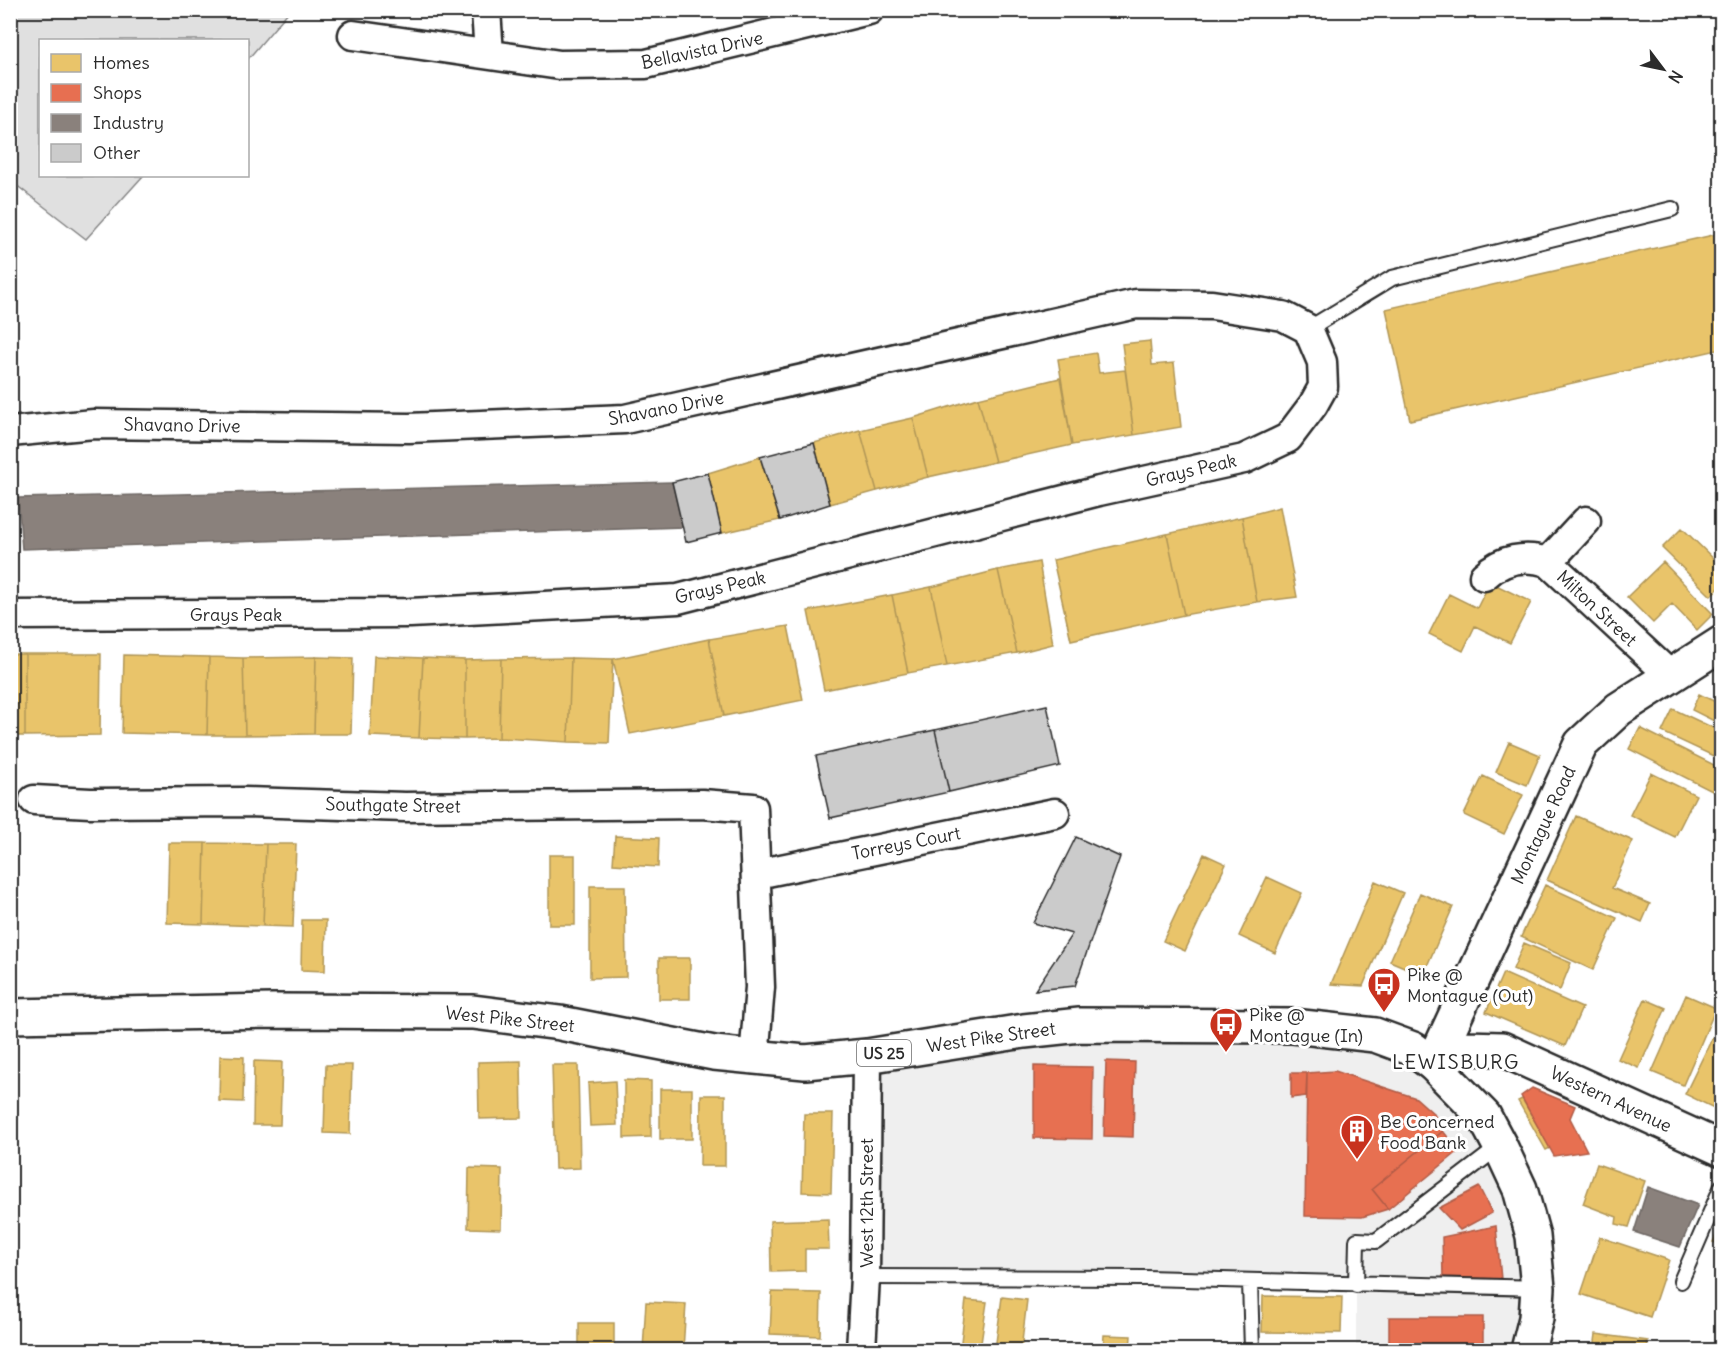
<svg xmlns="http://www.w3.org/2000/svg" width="1732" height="1361" font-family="Delius,sans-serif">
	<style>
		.built { fill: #efefef }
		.green { fill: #e0e0e0; stroke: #868686; stroke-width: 1.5 }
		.homes { fill: #e9c46a; stroke: #b09657; stroke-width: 1.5 }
		.shops { fill: #e76f51; stroke: #af5b46; stroke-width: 1.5 }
		.industry { fill: #8a817c; stroke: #6e6764; stroke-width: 1.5 }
		.building { fill: #cbcbcb; stroke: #2b2b2b; stroke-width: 1.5 }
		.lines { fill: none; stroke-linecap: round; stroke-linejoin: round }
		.lane-casing { stroke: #2b2b2b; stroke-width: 18 }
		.street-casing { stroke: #2b2b2b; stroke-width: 33 }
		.secondary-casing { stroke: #2b2b2b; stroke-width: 38 }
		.primary-casing { stroke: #2b2b2b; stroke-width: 38 }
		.lane { stroke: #fff; stroke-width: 14 }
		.street { stroke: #fff; stroke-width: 28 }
		.secondary { stroke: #fff; stroke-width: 33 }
		.primary { stroke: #fff; stroke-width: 33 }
		.labels { text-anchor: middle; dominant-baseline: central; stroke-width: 6; stroke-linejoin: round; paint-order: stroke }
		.shield { fill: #fff; stroke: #6b6b6b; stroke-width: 1.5 }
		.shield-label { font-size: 16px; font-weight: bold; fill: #2b2b2b }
		.street-label { font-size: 18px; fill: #2b2b2b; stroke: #fff }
		.poi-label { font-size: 18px; fill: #2b2b2b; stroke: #fff; text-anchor: start }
		.neighbourhood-label { font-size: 20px; letter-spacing: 1.5px; fill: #2b2b2b; stroke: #fff }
	</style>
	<rect width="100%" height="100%" fill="#fff"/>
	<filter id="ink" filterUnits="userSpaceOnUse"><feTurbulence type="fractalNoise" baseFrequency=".0167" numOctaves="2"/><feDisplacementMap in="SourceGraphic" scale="12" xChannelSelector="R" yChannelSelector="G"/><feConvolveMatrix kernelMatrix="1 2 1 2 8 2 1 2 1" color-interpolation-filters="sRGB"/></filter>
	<g filter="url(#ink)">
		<!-- built -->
		<path class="built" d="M1080,1025L1413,1049L1520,1189L1528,1350H1356V1286L865,1277L867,1056Z"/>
		<!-- green -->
		<path class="green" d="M10,11L11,10L289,11L248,59V40H40V176H143L86,239L11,181Z"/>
		<!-- homes -->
		<path class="homes" d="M1722,233V349L1410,420L1386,309Z
			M1150,341L1152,365L1174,363L1181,427L1134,435L1122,344Z
			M1096,353L1099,373L1125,370L1134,435L1072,445L1058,359Z
			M1060,378L1072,445L995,462L978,398Z
			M978,398L995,462L928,477L913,418Z
			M913,418L928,477L877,491L860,430Z
			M860,430L877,491L830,504L814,443Z
			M760,457L780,520L722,533L708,473Z
			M1280,507L1297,597L1257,602L1242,517Z
			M1242,517L1257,602L1184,615L1167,534Z
			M1682,528L1722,567V585L1711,596L1662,548Z
			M1167,534L1184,615L1071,640L1053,560Z
			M1039,562L1053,644L1017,653L998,570Z
			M1663,562L1713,614L1697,630L1672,604L1653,623L1627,597Z
			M998,570L1017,653L947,666L931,587Z
			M1490,582L1531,602L1510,643L1475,626L1463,651L1429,634L1449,594L1477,608Z
			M931,587L947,666L908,673L892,595Z
			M892,595L908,673L824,690L808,611Z
			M788,626L803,700L724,716L709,639Z
			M709,639L724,716L630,734L613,659Z
			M10,654H25V736H10Z
			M25,654H101L100,735L25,736Z
			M124,655L209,657L207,735L122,733Z
			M374,656L423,658L419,738L370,736Z
			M209,657L243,658L245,735H207Z
			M316,657L353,658L351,734H314Z
			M316,657L314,734L245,735L243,658Z
			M423,658L465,660V739L419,738Z
			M571,658L568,742L499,738L501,659Z
			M571,658L613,659L609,743L568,742Z
			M501,659L499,738L465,739V660Z
			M1699,694L1722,705V725L1692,710Z
			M1673,709L1722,732V760L1662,732Z
			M1640,728L1722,769V796L1629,749Z
			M1509,742L1540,755L1527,785L1496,772Z
			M1651,773L1696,795L1675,837L1630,815Z
			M1483,776L1523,795L1504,834L1464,815Z
			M1576,816L1633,841L1612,888L1650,904L1642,922L1547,880Z
			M615,836L659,838L658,867L613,864Z
			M169,843H205L203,924L167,923Z
			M205,843L266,844L263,926L203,924Z
			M266,844H296L293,927L263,926Z
			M1204,854L1226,864L1185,951L1163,941Z
			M549,855H575V925H549Z
			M1267,877L1302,893L1275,953L1239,936Z
			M1375,881L1403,893L1363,986L1331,984Z
			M1545,885L1617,918L1593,970L1521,937Z
			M590,886H625L626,977L590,978Z
			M1420,893L1453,907L1423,975L1390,961Z
			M302,920H326L325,971L301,970Z
			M1524,943L1571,963L1560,990L1513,969Z
			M659,958H690V999H659Z
			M1503,973L1582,1008L1565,1046L1486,1012Z
			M1686,995L1716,1008L1683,1085L1652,1072Z
			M1645,999L1666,1008L1639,1068L1618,1059Z
			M1722,1018V1097L1716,1109L1685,1094Z
			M220,1056L244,1057L243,1102L219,1101Z
			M254,1061L282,1062L280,1125H253Z
			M521,1061L522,1118L479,1119L478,1062Z
			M326,1065H352L350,1134L324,1133Z
			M552,1065H578L580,1168L555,1169Z
			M624,1080L651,1081V1137L624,1138Z
			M615,1081L617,1125L590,1126L588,1083Z
			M660,1089H692V1139H660Z
			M701,1095H725V1166H700Z
			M1522,1099L1550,1148L1546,1150L1518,1101Z
			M804,1114H833L831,1193L802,1192Z
			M1597,1164L1645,1181L1629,1227L1616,1224L1617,1217L1583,1204Z
			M469,1168L502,1169L501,1229L468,1228Z
			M828,1219L829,1249H805V1271L771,1272L770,1221Z
			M1722,1223V1245L1713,1242Z
			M1600,1237L1669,1260L1650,1317L1581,1294Z
			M772,1292L821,1293L820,1336L770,1334Z
			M1263,1296L1342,1297L1341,1333L1262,1332Z
			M1002,1297L1027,1300L1021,1350H995Z
			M966,1300L987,1302L980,1350H960Z
			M646,1302L686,1304L683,1350H643Z
			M579,1323H614V1350H579Z
			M1596,1334L1648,1341L1647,1350H1594Z
			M1104,1335L1131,1336L1130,1350H1103Z
			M48,1342L74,1346L73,1350H47Z"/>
		<!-- shops -->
		<path class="shops" d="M1106,1061L1135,1062L1133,1137L1104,1136Z
			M1034,1066L1093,1067L1092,1139L1034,1138Z
			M1335,1071L1416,1098L1434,1114L1443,1131L1372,1189L1388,1209L1362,1217L1305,1216L1307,1073Z
			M1291,1073H1307L1306,1096L1291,1098Z
			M1532,1088L1575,1106L1570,1118L1587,1151L1554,1156L1521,1096Z
			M1443,1131L1459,1151L1388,1209L1372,1189Z
			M1479,1187L1492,1213L1460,1230L1439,1208Z
			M1496,1226L1501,1279L1443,1277L1442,1237Z
			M1389,1317H1483V1350H1389Z"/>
		<!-- industry -->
		<path class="industry" d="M672,482L683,527L22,549L18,498Z
			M1648,1187L1698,1205L1680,1247L1634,1232Z"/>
		<!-- building -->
		<path class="building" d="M814,443L830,504L780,520L760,457Z
			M708,473L722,533L686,542L672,482Z
			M1047,705L1060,766L949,792L935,730Z
			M935,730L949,792L830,818L816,756Z
			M1076,837L1120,857L1075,986L1035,990L1072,934L1033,923Z"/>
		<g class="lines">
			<defs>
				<path id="lane" d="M1308,329L1392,278L1672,209
					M865,1277L1146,1278L1538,1288
					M1681,1281L1722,1186
					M1250,1282L1252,1350
					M1356,1285L1357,1240L1376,1241L1500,1146"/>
				<path id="street" d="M486,10L489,54
					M353,35L560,65L646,64L869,10
					M10,432L94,424L409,428L625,419L1136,304L1212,305L1283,316L1308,329L1322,362L1323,387L1313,405L1288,438L1244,459L1099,491L678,599L410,613L10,615
					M1548,562L1586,521
					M1484,576C1502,559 1525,555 1548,562L1671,676
					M34,800L90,803L244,802L405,807L702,804L753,808L760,987L754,1059
					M757,874L1055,813
					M861,1350L865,1277L867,1056"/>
				<path id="secondary" d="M1433,1064L1581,744L1619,709L1722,643
					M1433,1064L1465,1048L1502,1049L1722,1149"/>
				<path id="primary" d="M10,1016L273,1011L473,1012L560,1023L714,1053L805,1062L867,1056L1024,1031L1080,1025L1293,1026L1375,1035L1413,1049L1433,1064L1484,1116L1500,1146L1520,1189L1533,1236L1538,1288L1536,1318L1528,1350"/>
			</defs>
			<!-- lane casing -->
			<use href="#lane" class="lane-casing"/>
			<!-- street casing -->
			<use href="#street" class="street-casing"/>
			<!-- secondary casing -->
			<use href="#secondary" class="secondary-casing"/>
			<!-- primary casing -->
			<use href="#primary" class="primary-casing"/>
			<!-- lane -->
			<use href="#lane" class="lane"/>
			<!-- street -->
			<use href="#street" class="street"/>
			<!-- secondary -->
			<use href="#secondary" class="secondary"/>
			<!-- primary -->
			<use href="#primary" class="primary"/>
		</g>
	</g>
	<!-- icons -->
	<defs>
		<symbol id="bus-pin" viewBox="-11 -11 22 30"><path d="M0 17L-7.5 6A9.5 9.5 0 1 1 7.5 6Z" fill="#c8321e" stroke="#fff"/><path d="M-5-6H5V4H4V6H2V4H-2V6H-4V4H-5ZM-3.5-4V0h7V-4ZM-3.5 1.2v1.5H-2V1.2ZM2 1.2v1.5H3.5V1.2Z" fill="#fff"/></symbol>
		<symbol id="building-pin" viewBox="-11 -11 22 30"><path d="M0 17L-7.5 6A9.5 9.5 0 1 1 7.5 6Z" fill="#c8321e" stroke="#fff"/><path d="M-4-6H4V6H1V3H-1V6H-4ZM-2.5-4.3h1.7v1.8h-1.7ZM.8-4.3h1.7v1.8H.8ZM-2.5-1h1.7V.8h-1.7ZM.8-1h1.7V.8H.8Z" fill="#fff"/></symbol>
	</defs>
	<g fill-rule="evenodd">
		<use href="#bus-pin" x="1365" y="965" width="38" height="52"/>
		<use href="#bus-pin" x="1207" y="1005" width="38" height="52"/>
		<use href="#building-pin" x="1338" y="1112" width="38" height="52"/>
	</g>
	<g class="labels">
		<!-- shield labels -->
		<rect class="shield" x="857" y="1040" width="54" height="26" rx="4.5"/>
		<g class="shield-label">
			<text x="884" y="1053">US 25</text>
		</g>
		<!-- street labels -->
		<g class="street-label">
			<text transform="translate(702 50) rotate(-12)">Bellavista Drive</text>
			<text transform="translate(666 408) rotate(-11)">Shavano Drive</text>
			<text transform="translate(182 425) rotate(1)">Shavano Drive</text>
			<text transform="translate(1191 470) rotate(-13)">Grays Peak</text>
			<text transform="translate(720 587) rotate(-13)">Grays Peak</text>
			<text transform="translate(1597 608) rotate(43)">Milton Street</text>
			<text x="236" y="614">Grays Peak</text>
			<text transform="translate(393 805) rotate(1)">Southgate Street</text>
			<text transform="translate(1543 825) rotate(-65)">Montague Road</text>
			<text transform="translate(906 843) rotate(-11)">Torreys Court</text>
			<text transform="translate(510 1019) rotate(6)">West Pike Street</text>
			<text transform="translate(991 1037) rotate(-8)">West Pike Street</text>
			<text transform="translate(1611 1099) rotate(25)">Western Avenue</text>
			<text transform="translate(866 1203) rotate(-90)">West 12th Street</text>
		</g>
		<!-- poi labels -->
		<g class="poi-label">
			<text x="1407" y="974">Pike @<tspan x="1407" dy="21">Montague (Out)</tspan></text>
			<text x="1249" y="1014">Pike @<tspan x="1249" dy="21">Montague (In)</tspan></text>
			<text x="1380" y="1121">Be Concerned<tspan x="1380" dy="21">Food Bank</tspan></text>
		</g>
		<!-- neighbourhood labels -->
		<g class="neighbourhood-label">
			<text x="1456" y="1061">LEWISBURG</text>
		</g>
	</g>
	<!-- margin -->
	<rect width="1732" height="1361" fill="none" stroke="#fff" stroke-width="36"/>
	<rect x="18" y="18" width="1696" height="1325" fill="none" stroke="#2b2b2b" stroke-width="2" filter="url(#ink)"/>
	<!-- legend -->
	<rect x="39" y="39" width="210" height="138" fill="#ffffff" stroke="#aaaaaa" stroke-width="1.5"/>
	<rect x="51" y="54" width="30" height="18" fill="#e9c46a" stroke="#aaaaaa" stroke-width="1.5"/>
	<text x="93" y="69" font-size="18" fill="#2b2b2b">Homes</text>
	<rect x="51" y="84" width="30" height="18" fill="#e76f51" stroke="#aaaaaa" stroke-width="1.5"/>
	<text x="93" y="99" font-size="18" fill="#2b2b2b">Shops</text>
	<rect x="51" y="114" width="30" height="18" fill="#8a817c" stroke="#aaaaaa" stroke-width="1.5"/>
	<text x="93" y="129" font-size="18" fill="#2b2b2b">Industry</text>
	<rect x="51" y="144" width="30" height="18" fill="#cbcbcb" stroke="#aaaaaa" stroke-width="1.5"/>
	<text x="93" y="159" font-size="18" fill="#2b2b2b">Other</text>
	<!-- north arrow -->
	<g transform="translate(1663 69) rotate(122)" stroke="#ffffff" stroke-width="4.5" paint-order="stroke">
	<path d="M0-4.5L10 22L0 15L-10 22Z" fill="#2b2b2b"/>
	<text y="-9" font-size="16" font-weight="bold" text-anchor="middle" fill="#2b2b2b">N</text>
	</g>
</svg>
